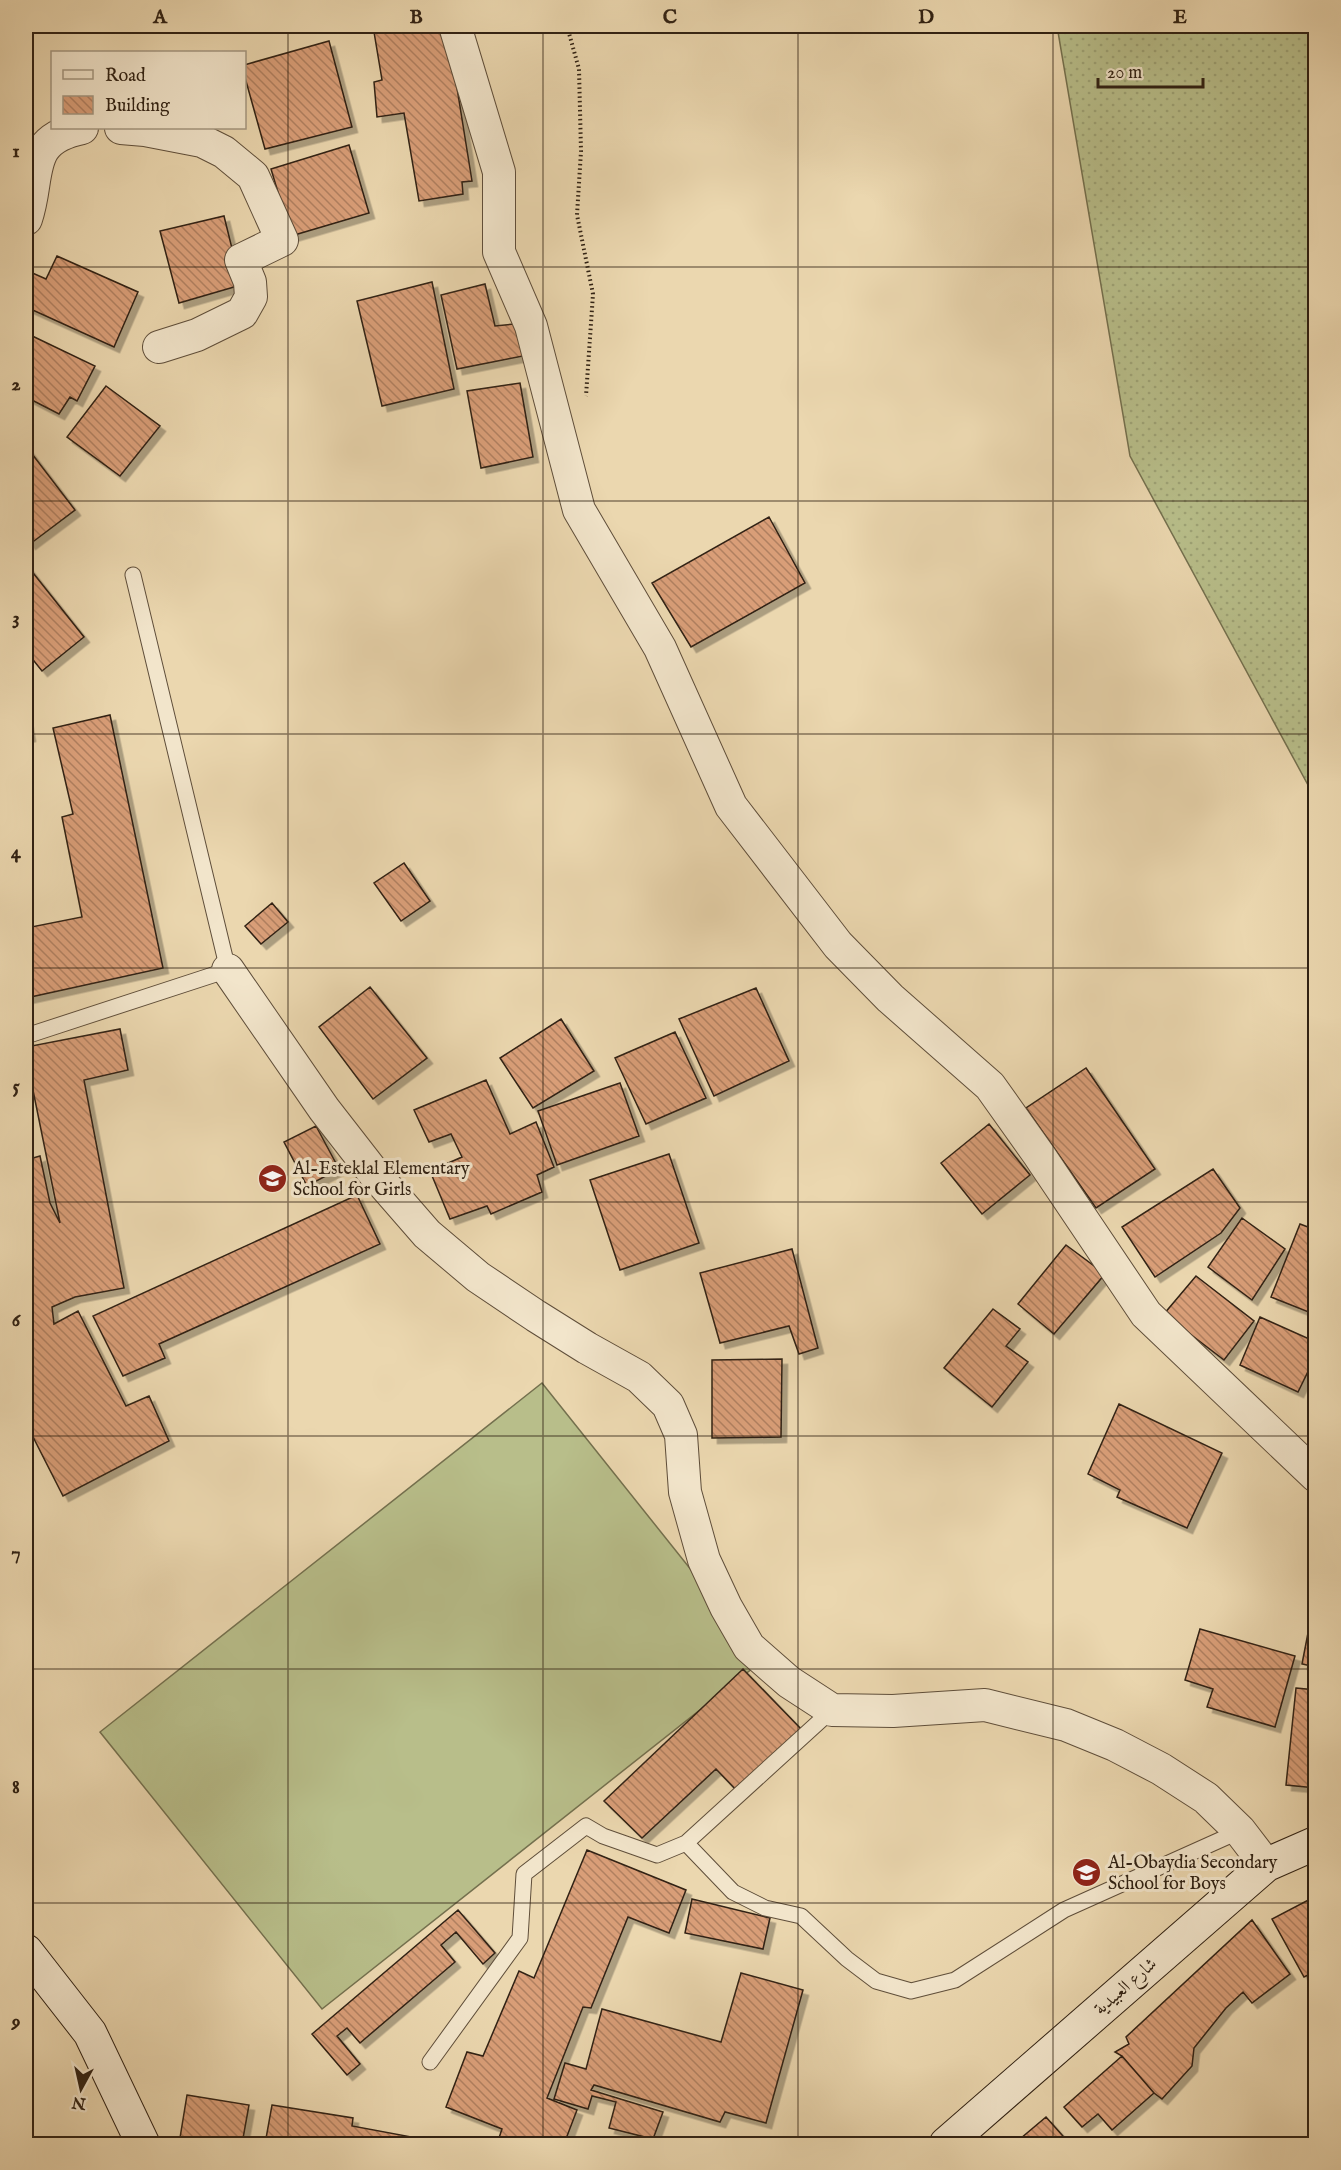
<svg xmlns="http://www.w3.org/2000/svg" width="1341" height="2170" font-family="'IM FELL English',Amiri,serif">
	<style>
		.grass { fill: url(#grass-dots); stroke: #74704e; stroke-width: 1.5 }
		.pitch { fill: #b8be8a; stroke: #74704e; stroke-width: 1.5 }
		.building { fill: url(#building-back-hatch); stroke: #302113; stroke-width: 1.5; filter: url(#shadow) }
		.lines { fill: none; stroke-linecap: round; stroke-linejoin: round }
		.lane-casing { stroke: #5f4e3a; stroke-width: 17 }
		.street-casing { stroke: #5f4e3a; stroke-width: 34 }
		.secondary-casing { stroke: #302113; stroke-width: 35 }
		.path { stroke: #302113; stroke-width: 4; stroke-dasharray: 1.5 3; stroke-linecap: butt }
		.lane { stroke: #f2e5cb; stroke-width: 15 }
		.street { stroke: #f2e5cb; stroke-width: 32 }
		.secondary { stroke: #f2e5cb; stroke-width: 33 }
		.grid { fill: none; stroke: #302113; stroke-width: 1.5; stroke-opacity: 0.55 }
		.labels { text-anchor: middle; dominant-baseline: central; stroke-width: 6; stroke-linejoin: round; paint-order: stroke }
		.poi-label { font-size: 18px; fill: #302113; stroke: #f2e5cb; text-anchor: start }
		.street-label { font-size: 18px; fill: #302113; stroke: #f2e5cb }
		.neatline { fill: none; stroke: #302113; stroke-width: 2 }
		.grid-label { font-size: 20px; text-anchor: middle; font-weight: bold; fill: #302113 }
	</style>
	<defs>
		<pattern id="grass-dots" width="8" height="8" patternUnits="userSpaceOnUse" patternTransform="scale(1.5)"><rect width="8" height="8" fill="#b8be8a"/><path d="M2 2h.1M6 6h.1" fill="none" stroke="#9ea376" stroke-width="1.8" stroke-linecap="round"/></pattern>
		<pattern id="building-back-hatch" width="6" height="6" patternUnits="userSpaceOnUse" patternTransform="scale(1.5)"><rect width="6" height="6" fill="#d99e78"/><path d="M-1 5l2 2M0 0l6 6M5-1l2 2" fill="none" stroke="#b08061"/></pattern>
		<filter id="shadow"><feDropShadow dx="5.5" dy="5.5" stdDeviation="0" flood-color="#0004"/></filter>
	</defs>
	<rect width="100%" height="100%" fill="#ebd7af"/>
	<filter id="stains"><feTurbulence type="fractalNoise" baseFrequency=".00333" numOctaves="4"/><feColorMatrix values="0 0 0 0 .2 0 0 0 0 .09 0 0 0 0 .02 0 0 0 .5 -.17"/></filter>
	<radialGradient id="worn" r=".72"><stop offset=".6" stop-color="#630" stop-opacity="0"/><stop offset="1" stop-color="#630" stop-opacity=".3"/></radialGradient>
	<!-- grass -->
	<path class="grass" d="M1057,26H1315V798L1130,456Z"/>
	<!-- pitch -->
	<path class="pitch" d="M542,1383L763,1660L322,2009L100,1732Z"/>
	<!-- building -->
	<path class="building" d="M373,26H447L472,181L462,182L463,194L419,201L404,113L377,117L374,82L382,80Z
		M329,41L352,127L265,149L244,74V65Z
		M349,145L369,213L291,236L271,169Z
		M224,216L241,285L179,303L160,231Z
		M57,256L138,292L114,347L26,307V277L28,271L46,279Z
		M432,282L454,389L382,406L357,301Z
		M485,284L495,326L514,324L523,356L457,369L441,295Z
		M26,333L95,366L77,401L70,397L59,414L26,397Z
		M520,383L533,457L481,468L467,391Z
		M106,386L160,426L120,476L67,437Z
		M26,446L75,510L30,544L26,538Z
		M769,517L805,583L691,647L652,583Z
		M26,564L84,637L42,671L26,651Z
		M26,714L30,736L26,737Z
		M110,715L163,968L26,998V928L82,917L62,817L73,814L53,728Z
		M404,863L430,901L401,921L374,883Z
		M272,903L288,922L261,944L245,926Z
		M370,987L427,1058L373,1099L319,1027Z
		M756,988L789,1061L714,1096L679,1019Z
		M561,1019L594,1071L533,1108L500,1058Z
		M120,1029L128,1070L84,1080L124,1288L75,1297L52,1307L54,1324L78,1311L126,1406L149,1396L169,1441L63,1496L26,1423V1160L40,1156L50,1203L60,1223L26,1056V1047Z
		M675,1032L706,1098L646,1124L615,1058Z
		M1086,1068L1155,1169L1096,1208L1026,1108Z
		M486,1080L510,1134L536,1122L554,1167L537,1175L542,1192L491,1214L487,1206L450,1219L430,1171L462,1157L451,1134L429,1142L414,1110Z
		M620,1083L639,1136L557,1165L538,1111Z
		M989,1124L1030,1175L982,1214L941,1163Z
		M316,1126L339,1169L307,1186L284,1142Z
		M669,1154L699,1243L620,1270L590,1180Z
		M1213,1169L1240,1208L1221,1233L1155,1277L1122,1227Z
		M357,1195L380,1244L159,1344L165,1358L123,1376L93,1316Z
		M1242,1218L1285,1249L1252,1300L1208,1267Z
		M1300,1224L1316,1230V1315L1271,1297Z
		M1066,1245L1105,1274L1054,1334L1018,1304Z
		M792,1249L818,1348L799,1354L789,1326L720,1343L700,1273Z
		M1196,1276L1254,1321L1224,1360L1164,1314Z
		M993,1309L1020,1329L1006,1346L1028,1362L992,1407L944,1368Z
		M1260,1317L1316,1342V1355L1298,1392L1240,1365Z
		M782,1359L781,1437L712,1438V1360Z
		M1119,1404L1222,1453L1187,1528L1117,1497L1120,1490L1088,1474Z
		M1316,1423V1448L1311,1447Z
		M1313,1607L1316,1608V1667L1302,1664Z
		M1200,1629L1295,1656L1275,1727L1207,1707L1213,1689L1185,1680Z
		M743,1669L802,1730L737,1791L716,1769L642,1838L604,1801Z
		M1296,1688L1316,1690V1788L1286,1785Z
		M587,1850L686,1890L669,1933L628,1917L591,2008L583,2007L547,2098L577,2110L564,2144H497L502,2129L446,2107L467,2052L483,2056L519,1971L534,1978Z
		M1316,1896V1971L1304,1977L1272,1919Z
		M692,1899L770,1918L763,1949L685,1933Z
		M458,1910L495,1953L483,1964L456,1932L441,1945L455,1962L360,2043L347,2028L337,2036L360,2064L347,2075L312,2034Z
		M1252,1920L1290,1974L1252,2003L1243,1992L1226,2008L1194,2048L1192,2066L1162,2099L1154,2093L1122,2056L1115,2052L1129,2044L1126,2037Z
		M741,1973L803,1990L766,2123L725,2112L720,2122L594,2085L591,2090L663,2112L653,2139L609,2128L616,2102L592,2096L588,2109L554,2099L565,2063L586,2069L602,2009L721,2042Z
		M1122,2056L1154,2093L1112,2130L1098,2114L1082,2127L1064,2107Z
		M187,2095L249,2105L242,2144H179Z
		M272,2105L353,2118L352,2126L417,2138L416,2144H265Z
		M1046,2117L1070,2144H1014Z"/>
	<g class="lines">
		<defs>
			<path id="lane" d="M26,1036L228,970L133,575
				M686,1843L733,1892L765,1908L801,1916L847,1959L876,1981L911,1991L955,1980L1064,1910L1240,1831
				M430,2062L520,1938L524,1874L586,1826L603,1836L657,1855L686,1843L832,1710"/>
			<path id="street" d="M455,26L499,172V252L531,326L579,510L660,648L731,806L838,945L890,998L990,1086L1039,1155L1146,1314L1316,1476
				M121,128L145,130L202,141L224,152L253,176L282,240L241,260L250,282L251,297L242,313L197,335L159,347
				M26,219C41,175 24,140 82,128
				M228,970L324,1109L373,1172L427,1234L478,1277L536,1316L587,1348L639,1377L668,1405L681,1435L685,1492L704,1560L726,1607L749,1647L789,1682L832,1710L893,1711L985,1705L1066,1725L1115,1745L1161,1769L1206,1798L1240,1831L1266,1865"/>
			<path id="secondary" d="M26,1951L90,2033L143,2144
				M946,2144L1266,1865L1316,1843"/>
		</defs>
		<!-- lane casing -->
		<use href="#lane" class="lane-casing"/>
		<!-- street casing -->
		<use href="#street" class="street-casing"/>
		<!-- secondary casing -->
		<use href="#secondary" class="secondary-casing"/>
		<!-- path -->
		<path class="path" d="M567,26L579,69L581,151L577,215L593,294L586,396"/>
		<!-- lane -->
		<use href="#lane" class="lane"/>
		<!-- street -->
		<use href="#street" class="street"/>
		<!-- secondary -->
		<use href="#secondary" class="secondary"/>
	</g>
	<!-- grid -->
	<path class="grid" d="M288,26V2144M543,26V2144M798,26V2144M1053,26V2144M26,267H1316M26,501H1316M26,734H1316M26,968H1316M26,1202H1316M26,1436H1316M26,1669H1316M26,1903H1316"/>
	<!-- icons -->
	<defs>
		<symbol id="school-disc" viewBox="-11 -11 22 22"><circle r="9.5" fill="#8f2418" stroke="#f2e5cb"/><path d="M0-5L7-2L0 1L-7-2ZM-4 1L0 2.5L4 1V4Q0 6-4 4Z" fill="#fff"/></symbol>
	</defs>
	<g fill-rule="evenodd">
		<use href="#school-disc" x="256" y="1162" width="33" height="33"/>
		<use href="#school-disc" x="1070" y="1856" width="33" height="33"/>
	</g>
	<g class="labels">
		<!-- poi labels -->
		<g class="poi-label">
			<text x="293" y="1169">Al-Esteklal Elementary<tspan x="293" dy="21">School for Girls</tspan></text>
			<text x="1108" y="1863">Al-Obaydia Secondary<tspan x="1108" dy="21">School for Boys</tspan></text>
		</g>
		<!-- street labels -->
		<g class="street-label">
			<text transform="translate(1126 1987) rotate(-41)">شارع العبيدية</text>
		</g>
	</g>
	<!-- margin -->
	<rect width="1341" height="2170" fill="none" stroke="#ebd7af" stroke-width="66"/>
	<!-- legend -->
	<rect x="51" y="51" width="195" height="78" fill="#f2e5cb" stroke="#a49781" stroke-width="1.5"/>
	<rect x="63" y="70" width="30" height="9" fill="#f2e5cb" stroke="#a49781" stroke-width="1.5"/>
	<text x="105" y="81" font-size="18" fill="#302113">Road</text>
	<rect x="63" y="96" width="30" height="18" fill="url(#building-back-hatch)" stroke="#a49781" stroke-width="1.5"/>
	<text x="105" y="111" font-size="18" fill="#302113">Building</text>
	<!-- north arrow -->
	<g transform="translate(81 2089) rotate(188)" stroke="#f2e5cb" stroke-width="4.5" paint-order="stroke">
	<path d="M0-4.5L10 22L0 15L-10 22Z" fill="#302113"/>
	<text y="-9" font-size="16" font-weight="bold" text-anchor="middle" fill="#302113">N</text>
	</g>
	<!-- scale -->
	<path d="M1098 78v9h105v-9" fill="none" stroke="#302113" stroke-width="3"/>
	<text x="1107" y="78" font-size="18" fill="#302113" stroke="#f2e5cb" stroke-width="4.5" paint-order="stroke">20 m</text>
	<rect x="33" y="33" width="1275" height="2104" class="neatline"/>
	<g class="grid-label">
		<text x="160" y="23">A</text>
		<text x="416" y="23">B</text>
		<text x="670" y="23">C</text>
		<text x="926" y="23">D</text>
		<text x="1180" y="23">E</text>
		<text x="16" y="157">1</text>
		<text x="16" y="390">2</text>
		<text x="16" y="624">3</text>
		<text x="16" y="858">4</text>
		<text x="16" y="1092">5</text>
		<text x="16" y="1326">6</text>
		<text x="16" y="1559">7</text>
		<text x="16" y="1793">8</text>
		<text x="16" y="2027">9</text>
	</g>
	<rect width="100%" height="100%" filter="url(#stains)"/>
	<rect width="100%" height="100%" fill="url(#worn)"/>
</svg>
